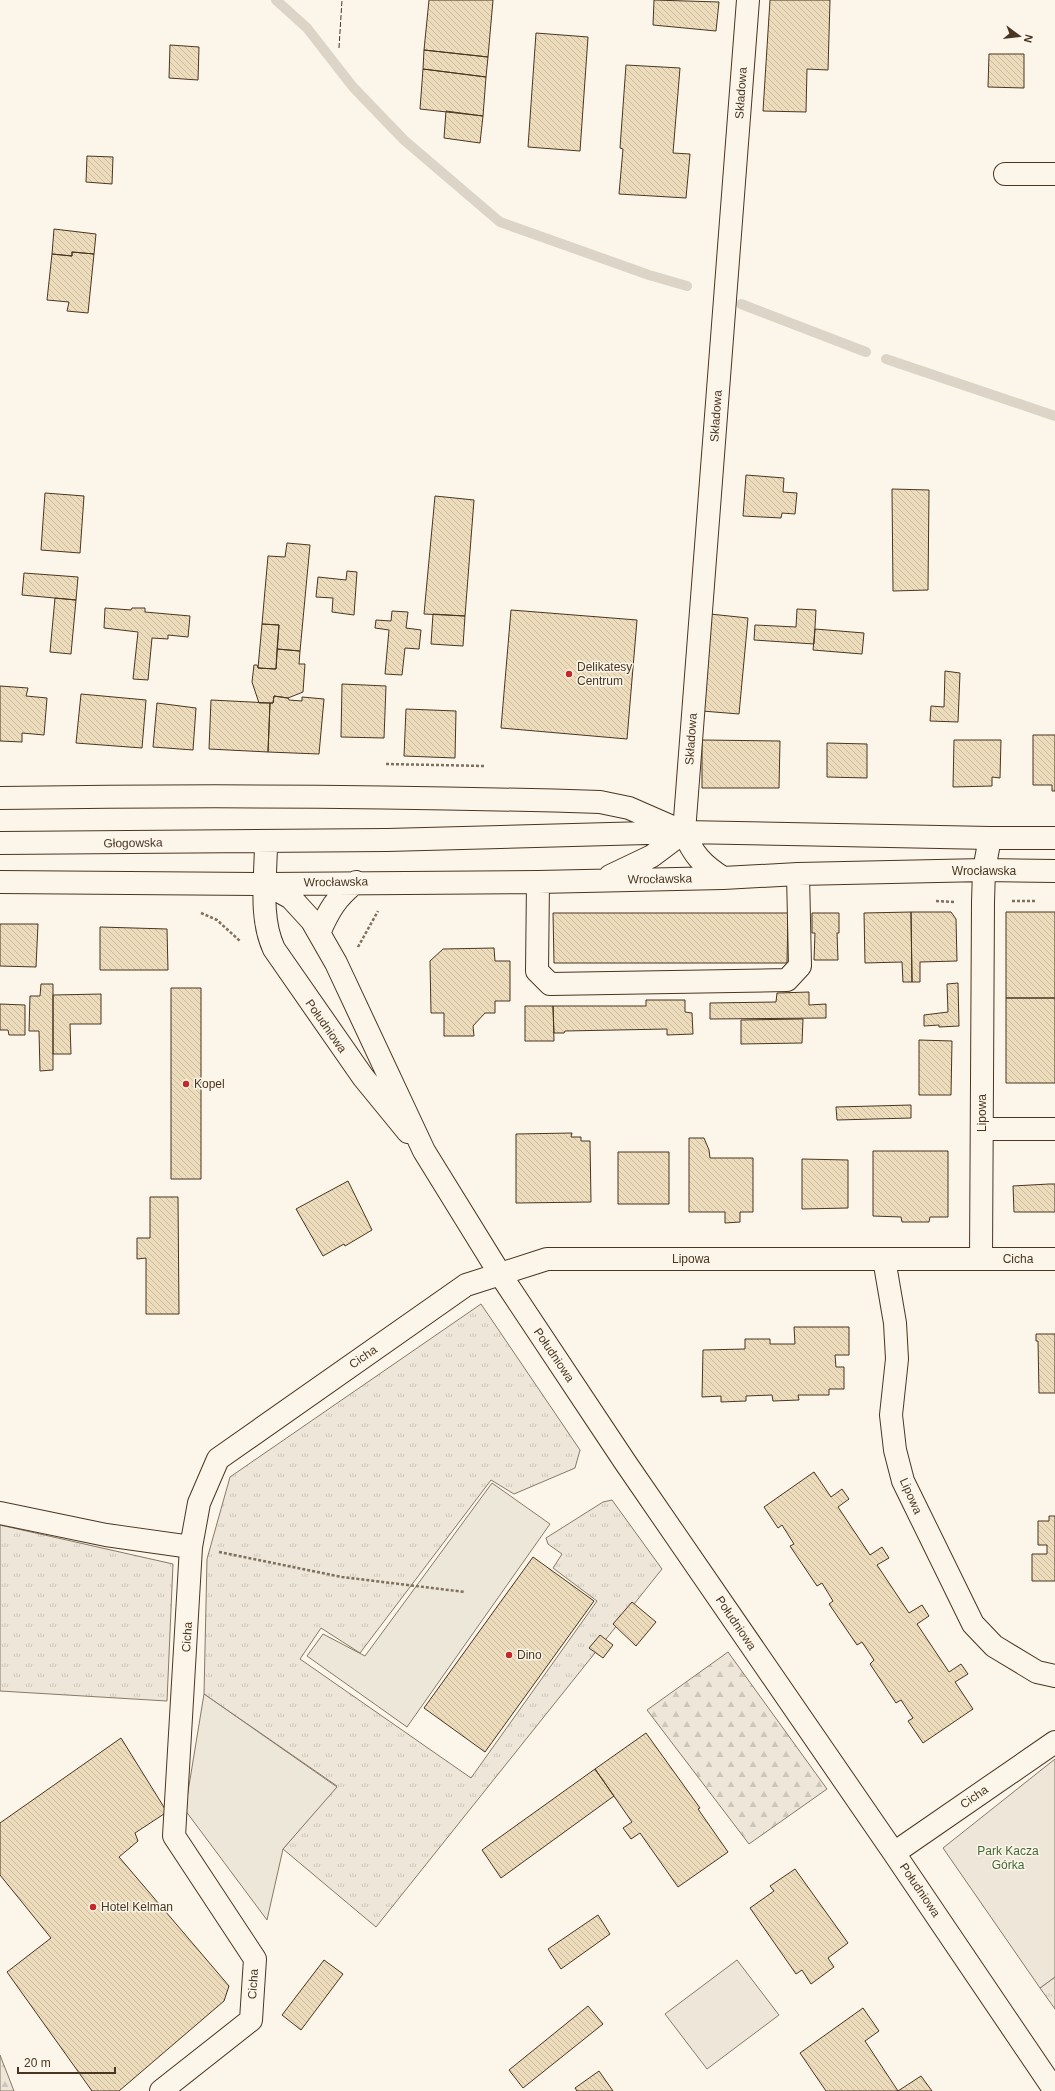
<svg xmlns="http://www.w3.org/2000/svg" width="1055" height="2091" font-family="Arial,sans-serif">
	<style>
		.grass { fill: url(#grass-tufts); stroke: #887966 }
		.forest { fill: url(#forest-firs); stroke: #887966 }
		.park { fill: #ede6d9; stroke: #887966 }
		.parking { fill: #ede7d9; stroke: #887966 }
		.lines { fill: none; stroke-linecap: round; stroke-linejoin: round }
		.stream { stroke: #dcd4c6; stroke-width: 10 }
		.building { fill: url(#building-back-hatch); stroke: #4a3520 }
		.minor-casing { stroke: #4a3520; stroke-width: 24 }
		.path { stroke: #7f6f5c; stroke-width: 2.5; stroke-dasharray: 3 2; stroke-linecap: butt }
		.minor { stroke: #fbf6e9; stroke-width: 22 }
		.fence { stroke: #4a3520; stroke-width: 1; stroke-dasharray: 5 2; stroke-linecap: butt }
		.poi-dot { fill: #c62828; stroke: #fbf6e9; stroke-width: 1.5 }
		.labels { text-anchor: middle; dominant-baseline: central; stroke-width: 3; stroke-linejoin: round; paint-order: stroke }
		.street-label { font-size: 12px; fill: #4a3520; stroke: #fbf6e9 }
		.poi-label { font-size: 12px; fill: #4a3520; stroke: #fbf6e9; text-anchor: start }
		.park-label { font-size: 12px; fill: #436837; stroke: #fbf6e9 }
	</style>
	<defs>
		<pattern id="grass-tufts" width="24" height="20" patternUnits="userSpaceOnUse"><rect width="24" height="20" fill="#ede6d9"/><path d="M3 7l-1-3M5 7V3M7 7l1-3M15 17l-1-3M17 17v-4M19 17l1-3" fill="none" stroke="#cdc6ba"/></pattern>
		<pattern id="forest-firs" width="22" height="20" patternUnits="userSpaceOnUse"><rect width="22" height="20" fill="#ede6d9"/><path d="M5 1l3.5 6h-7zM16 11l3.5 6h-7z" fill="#cdc6ba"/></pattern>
		<pattern id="building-back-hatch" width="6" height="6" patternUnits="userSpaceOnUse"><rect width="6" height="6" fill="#ecdcbc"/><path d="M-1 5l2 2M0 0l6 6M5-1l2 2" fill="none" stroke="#ccbda1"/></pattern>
	</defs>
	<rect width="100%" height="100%" fill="#fbf6e9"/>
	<!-- grass -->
	<path class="grass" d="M481,1304L580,1450L575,1468L514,1494L491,1480L360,1653L321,1628L300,1659L471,1778L597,1601L553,1568L562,1554L548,1544L546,1538L603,1502L612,1500L662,1569L376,1927L283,1849L337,1786L204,1694L207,1559L230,1477Z
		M0,1525L173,1564L167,1701L0,1691Z
		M1055,1977V2009L1040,1988Z"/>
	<!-- forest -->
	<path class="forest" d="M728,1652L827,1789L749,1844L647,1710Z
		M0,2055L14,2091H0Z"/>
	<!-- park -->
	<path class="park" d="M1055,1759V1977L1040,1988L943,1848Z
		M737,1960L779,2015L707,2069L665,2014Z"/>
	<!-- parking -->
	<path class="parking" d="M492,1483L550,1524L407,1727L307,1656L323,1634L365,1656Z
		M204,1694L337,1787L283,1849L267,1920L185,1810Z"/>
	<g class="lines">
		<!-- stream -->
		<path class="stream" d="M276,0L307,28L353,87L404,140L500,222L649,275L687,286
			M741,304L866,352
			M886,359L1055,416"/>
	</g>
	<!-- building -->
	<path class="building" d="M429,0H493L488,57L424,50Z
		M654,0L719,2L716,31L653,25Z
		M770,0H830L828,70L807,69L806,112L763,111Z
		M536,33L588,37L580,151L528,147Z
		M170,45L199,47L198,80L169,78Z
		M424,50L488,57L486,77L423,69Z
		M989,54H1024V88L988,87Z
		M626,65L680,68L673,153L690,154L686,198L619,194L623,149L620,148Z
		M423,69L486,77L483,116L420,109Z
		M446,111L483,116L480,143L444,138Z
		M87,156L113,157L112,184L86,182Z
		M54,229L96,234L94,254L72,252V256L52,254Z
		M72,252L94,254L88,313L67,311L69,302L47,300L52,254L72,256Z
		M746,475L784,478L783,492L797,493L795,514L782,513L781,518L743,516Z
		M892,489L929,490L928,590L893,591Z
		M45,493L84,496L80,553L41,550Z
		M435,496L474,500L465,616L424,614Z
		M287,543L310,545L300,651L277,649L279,625L262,624L268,556L285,557Z
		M347,571L357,572L354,615L332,612L333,598L316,597L318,577L346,580Z
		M24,573L78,577L76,600L22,595Z
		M55,598L76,600L71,654L50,652Z
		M105,608L131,610L132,608H145V612L190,616L188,637L168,635V639L152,638L148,680L133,679L138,632L104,628Z
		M797,609L816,610L814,644L754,640L755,625L796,627Z
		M511,610L637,620L627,739L501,728Z
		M392,611L408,612L406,628L421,630L419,649L405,648L402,675L385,674L389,630L375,628L376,620L391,621Z
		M433,614L465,616L463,646L431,644Z
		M710,614L748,618L739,714L702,711Z
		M262,624L279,625L276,669L258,668Z
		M815,629L864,633L862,654L813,650Z
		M277,649L300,651L299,664H305L303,692L288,698L274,696L273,703H259L252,682L254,665H257L258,668L276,669Z
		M945,671L960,673L958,722L930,721L931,706L944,707Z
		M342,684L386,686L384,738L341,737Z
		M0,686L28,688L26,696L47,698L44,735L22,733V742L0,741Z
		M81,694L146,700L142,748L76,743Z
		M274,696L288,698L289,700L302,701V697L324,699L319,754L268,752L270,703H273Z
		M211,700L270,703L268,752L209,749Z
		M157,703L196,708L193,750L153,747Z
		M406,709L456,711L455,758L404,756Z
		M1033,735H1055V791H1052V785H1033Z
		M702,740L780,741L779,788H702Z
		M954,740H1001L1000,778L992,777V786L953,787Z
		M827,743L867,744V778L827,777Z
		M911,912H951L956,919L957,961L920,962V982H912Z
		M911,912L912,982H903L902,962L865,963L864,913Z
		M1006,912H1055V998H1006Z
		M553,913H788L787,963H554Z
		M812,913H839V933H837L838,960H814L815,933H812Z
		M0,924H38L36,967L0,966Z
		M100,927L167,929L168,970H100Z
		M494,948L495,961H510V1001H495V1013H485L473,1026L474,1036H444V1013H431L430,961L443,949Z
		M958,983L959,1026L939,1027V1025L924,1026V1015L948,1012L947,984Z
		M41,984H53V1070L40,1071L39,1031H29L30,996H40Z
		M171,988H201V1179H171Z
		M809,992V1005L826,1004V1018L710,1019V1003L776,1002L777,993Z
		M101,994V1024H70L71,1054H53V995Z
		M1006,998H1055V1083H1006Z
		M646,1000H685V1012L692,1013L693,1034L667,1035V1029L565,1031L564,1033H554L553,1006H646Z
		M0,1004L25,1005V1035H9L8,1030H0Z
		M525,1006H553L554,1041H525Z
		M803,1019L802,1043L741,1044V1020Z
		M919,1040L952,1041L951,1095H919Z
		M911,1105V1118L837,1120L836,1107Z
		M572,1133L571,1137H581V1141H590L591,1202L516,1203V1134Z
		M689,1138H704L709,1150L710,1158H753V1212H740V1222L725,1223V1212H689Z
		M873,1151H948V1217H930L929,1222H902L901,1217L873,1216Z
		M618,1152H669V1204H618Z
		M802,1159L848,1160V1208L802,1209Z
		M348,1181L372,1230L345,1246L344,1244L323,1256L296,1209Z
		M1049,1184H1055V1212H1014L1013,1186Z
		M150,1197H178L179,1314H146V1258L137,1259V1238H150Z
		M794,1327H849V1355H835L836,1367H844V1389H829V1395H798L799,1400L773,1401L772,1395L746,1396V1401L721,1402V1396L702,1397L703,1350L745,1349V1339H770V1344H795Z
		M1036,1334H1055V1393H1039L1038,1341H1036Z
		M814,1472L831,1497L842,1489L849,1499L838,1507L870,1555L882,1547L889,1558L877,1565L909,1613L922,1605L929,1616L917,1624L949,1672L961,1664L968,1674L955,1682L973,1709L923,1743L908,1721L913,1718L901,1700L896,1703L870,1664L874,1660L862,1642L857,1645L829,1604L833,1601L822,1583L817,1586L790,1546L794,1544L782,1525L778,1528L764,1507Z
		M1049,1516H1055V1581H1032V1554H1047V1545H1038V1521H1049Z
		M533,1557L594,1601L485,1752L424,1708Z
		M632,1602L656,1622L636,1646L613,1624Z
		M600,1635L613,1645L603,1658L589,1648Z
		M646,1733L700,1808L698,1809L728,1852L678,1887L640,1833L631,1839L623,1828L632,1822L595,1769Z
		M121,1738L167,1812L135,1833L138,1841L119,1857L229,1986L224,2001L119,2091H92L7,1972L51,1938L0,1875V1823Z
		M595,1769L614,1796L501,1878L482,1850Z
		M795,1869L848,1943L828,1958L834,1967L811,1984L802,1970L796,1974L750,1908L774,1891L770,1886Z
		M598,1915L610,1934L561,1969L548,1949Z
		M324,1960L343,1974L301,2030L282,2015Z
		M588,2006L603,2024L523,2088L509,2070Z
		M863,2008L879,2031L865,2041L898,2091H826L800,2053Z
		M599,2071L613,2091H577L575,2088Z
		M921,2076L932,2091H897H898Z"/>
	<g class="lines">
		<defs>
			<path id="minor" d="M1005,174H1055
				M0,798C200,795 400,796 600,802L629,808L677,829
				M266,842C266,877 259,917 274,949L363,1077L408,1132
				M0,843L387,840L684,832L990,838H1055
				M610,876L652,856L684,832
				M723,878C703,865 693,855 684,832L748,0
				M0,882L266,884L538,882L723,878L798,874L984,870L1055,871
				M538,882L537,971L550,984L787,980L800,966L798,874
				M266,884L291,898L312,921L336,963L424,1151L500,1274L625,1462L894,1853L1055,2091
				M319,933C329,910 336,898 356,882
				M982,1129H1055
				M884,1259L895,1323L897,1359L891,1415L895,1450L903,1481L973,1624L994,1646L1037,1672L1055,1676
				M981,1259L983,902L984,870L990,838
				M0,1513L106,1535L191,1547
				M894,1853L1055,1742
				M161,2091L251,2020L255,1959L174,1836L191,1547L199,1503L218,1459L466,1285L547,1259H1055"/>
		</defs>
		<!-- minor casing -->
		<use href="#minor" class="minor-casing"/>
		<!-- path -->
		<path class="path" d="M386,764L485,766
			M936,901L955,902
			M1012,901H1035
			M201,913L217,920L240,941
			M358,947L378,911
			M219,1552L342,1577L465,1592"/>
		<!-- minor -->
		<use href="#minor" class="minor"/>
		<!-- fence -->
		<path class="fence" d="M339,48L342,0"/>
	</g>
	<!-- markers -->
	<g class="poi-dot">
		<circle cx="569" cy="674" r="4"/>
		<circle cx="186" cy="1084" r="4"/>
		<circle cx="509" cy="1655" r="4"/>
		<circle cx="93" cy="1907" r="4"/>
	</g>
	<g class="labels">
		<!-- street labels -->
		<g class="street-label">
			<text transform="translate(741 93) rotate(-86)">Składowa</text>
			<text transform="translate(716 416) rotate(-86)">Składowa</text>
			<text transform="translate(691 739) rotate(-86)">Składowa</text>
			<text transform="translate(133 843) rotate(-1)">Głogowska</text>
			<text x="984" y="871">Wrocławska</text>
			<text transform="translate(660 879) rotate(-1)">Wrocławska</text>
			<text transform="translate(336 882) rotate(-1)">Wrocławska</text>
			<text transform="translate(326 1026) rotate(55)">Południowa</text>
			<text transform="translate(982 1113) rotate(-90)">Lipowa</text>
			<text x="691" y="1259">Lipowa</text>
			<text x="1018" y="1259">Cicha</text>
			<text transform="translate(554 1355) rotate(56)">Południowa</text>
			<text transform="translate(363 1357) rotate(-35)">Cicha</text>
			<text transform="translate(911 1496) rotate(66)">Lipowa</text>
			<text transform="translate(736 1623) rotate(56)">Południowa</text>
			<text transform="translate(187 1637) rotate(-86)">Cicha</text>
			<text transform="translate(974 1797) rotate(-35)">Cicha</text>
			<text transform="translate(920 1890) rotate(56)">Południowa</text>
			<text transform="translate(253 1984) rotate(-86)">Cicha</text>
		</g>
		<!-- poi labels -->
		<g class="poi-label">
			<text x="577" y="667">Delikatesy<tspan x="577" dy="14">Centrum</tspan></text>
			<text x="194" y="1084">Kopel</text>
			<text x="517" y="1655">Dino</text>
			<text x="101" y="1907">Hotel Kelman</text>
		</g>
		<!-- park labels -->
		<g class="park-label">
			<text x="1008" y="1851">Park Kacza<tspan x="1008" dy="14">Górka</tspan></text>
		</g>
	</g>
	<!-- north arrow -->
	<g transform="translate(1019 36) rotate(105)" stroke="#fbf6e9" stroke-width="3" paint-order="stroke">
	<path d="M0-3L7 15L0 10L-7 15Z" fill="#4a3520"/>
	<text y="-6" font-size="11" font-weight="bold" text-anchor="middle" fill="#4a3520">N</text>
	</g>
	<!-- scale -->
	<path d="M18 2067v6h97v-6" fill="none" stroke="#4a3520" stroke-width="2"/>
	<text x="24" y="2067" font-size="12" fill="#4a3520" stroke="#fbf6e9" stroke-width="3" paint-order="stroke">20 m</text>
</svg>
